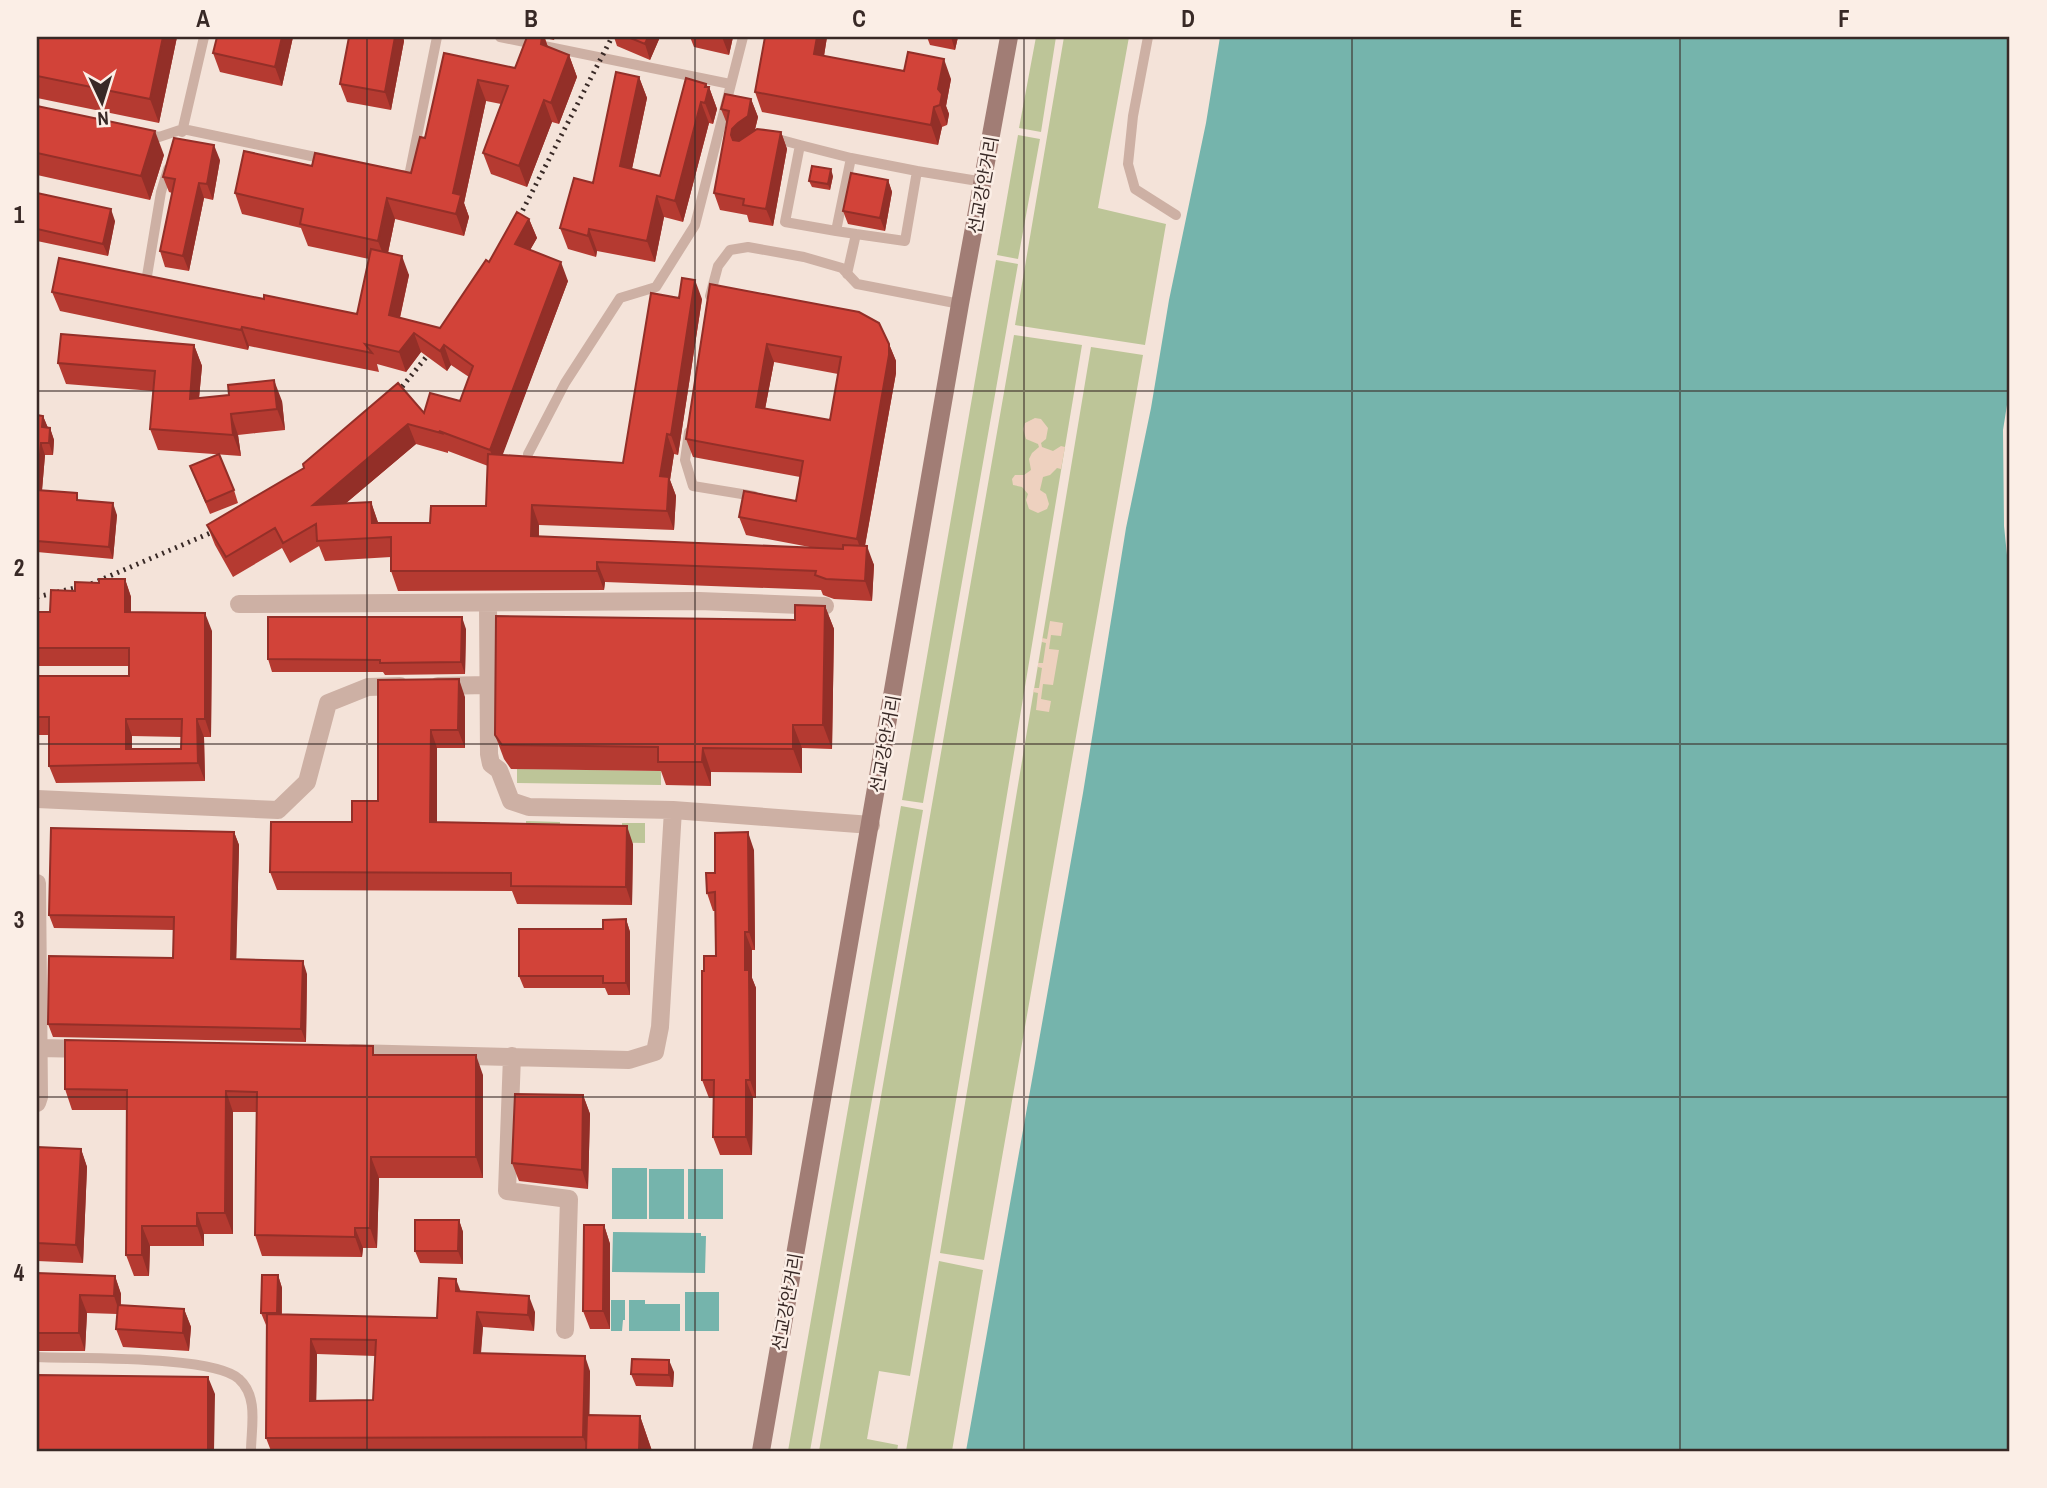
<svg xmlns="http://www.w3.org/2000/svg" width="2047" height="1488" font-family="'Archivo Narrow','Noto Sans KR',sans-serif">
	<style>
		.green { fill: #bdc598 }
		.plaza { fill: #eed1bf }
		.water { fill: #75b4ac }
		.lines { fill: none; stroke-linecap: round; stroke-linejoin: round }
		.lane { stroke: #cdb0a4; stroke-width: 10 }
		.street { stroke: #cdb0a4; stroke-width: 18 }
		.secondary { stroke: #a17d75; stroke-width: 18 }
		.rail { stroke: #382926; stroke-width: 5; stroke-dasharray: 2 5; stroke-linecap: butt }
		.wall { fill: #b53a31; fill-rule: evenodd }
		.shaded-wall { fill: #932f28 }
		.building { fill: #d24339; stroke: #932f28; stroke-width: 2; fill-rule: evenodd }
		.grid { fill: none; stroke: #382926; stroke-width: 2; stroke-opacity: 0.55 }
		.labels { text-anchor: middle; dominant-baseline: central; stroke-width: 5; stroke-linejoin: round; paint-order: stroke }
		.street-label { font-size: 18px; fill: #382926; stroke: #fbeee6 }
		.neatline { fill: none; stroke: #382926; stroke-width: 2.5 }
		.grid-label { font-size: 23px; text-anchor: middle; font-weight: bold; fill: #382926 }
	</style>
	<rect width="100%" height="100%" fill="#f4e3d9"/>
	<!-- green -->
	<path class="green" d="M1036,37H1056L1041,132L1019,128Z
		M1064,37H1129L1098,208L1166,224L1145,345L1015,325Z
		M1018,135L1040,139L1018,259L997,255Z
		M996,260L1018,264L923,803L902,800Z
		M1014,335L1082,345L910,1376L879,1371L867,1439L898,1445L897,1451H819Z
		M1091,347L1143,355L984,1260L940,1253Z
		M517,769L661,771V785L517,783Z
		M901,806L923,810L810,1451H788Z
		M526,821L560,822V833L622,834V823H645V843L526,841Z
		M939,1261L983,1270L952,1451H906Z"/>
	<!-- plaza -->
	<path class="plaza" d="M1035,418L1041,419L1048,428L1046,439L1041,443L1042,447L1053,451L1061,446L1065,447L1061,469L1057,468L1050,475L1043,477L1040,490L1046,494L1049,504L1047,509L1038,513L1029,509L1026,500L1028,494L1022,487L1013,485L1012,479L1015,475H1024L1031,470L1029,459L1032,453L1039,447L1038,444L1026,439L1023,429L1025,423Z
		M1050,621L1063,623L1061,636L1051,635L1049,649L1059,650L1053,685L1043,684L1041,699L1051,701L1049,712L1036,710L1038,693L1033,692L1034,688H1039L1042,668L1038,667V663H1043L1046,643L1042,642V638L1047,639Z"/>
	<!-- water -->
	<path class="water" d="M1220,37H2010V386L2003,430L2004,526L2010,584V1451H966L1083,793L1126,528L1151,408L1169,300L1206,123Z
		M612,1168H647V1219H612Z
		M649,1169H684V1219H649Z
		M688,1169H723V1219H688Z
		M613,1232L701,1233V1236H706L705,1273L612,1272Z
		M685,1292H719V1331H685Z
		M611,1300H625V1320H623L622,1331H611Z
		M629,1300H645V1304H680V1331H629Z"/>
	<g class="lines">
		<!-- lane -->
		<path class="lane" d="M500,37L730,84
			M1148,37L1133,116L1128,164L1135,189L1176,215
			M182,132L204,37
			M145,134L159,137L183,129L325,159
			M774,138L800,145
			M402,175L409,176L437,37
			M836,231L785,222L800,145L851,158
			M856,234L836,231L851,158L917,171
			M847,274L856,234L905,241L917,171L984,182
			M146,282L161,192L168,169
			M710,296L718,266L730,250L748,247L804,257L842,268L857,284L960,304
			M689,432L685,460L693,486L754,496
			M528,454L565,383L620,298L656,287L695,225L743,37
			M37,1357C76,1359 214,1355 239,1379C259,1397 251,1428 251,1451"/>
		<!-- street -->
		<path class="street" d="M488,603L489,754L491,764L499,770L511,801L529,807L673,810L871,825
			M239,604L699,601L825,606
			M438,686L487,685
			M37,799L278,810L307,782L328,703L368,687L400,686
			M37,883L39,1097L37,1103
			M40,1048L87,1049
			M353,1053L629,1060L655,1052L660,1027L673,810
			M512,1056L507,1191L569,1199L565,1330"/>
		<!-- secondary -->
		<path class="secondary" d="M761,1451L960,304L1009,37"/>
		<!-- rail -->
		<path class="rail" d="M513,229L612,37
			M389,403L440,340
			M37,597L91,584L229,525"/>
	</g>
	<!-- wall -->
	<path class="wall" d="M37,37H177L159,123L37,98Z
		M217,37H293L282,86L220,72L213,53Z
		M349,37H403L404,41L391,110L347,102L340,84Z
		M527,37H555L554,40L545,38L548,47L569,55L577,77L559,124L552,122L527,187L491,174L483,153L501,104L486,101L464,203L469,217L464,236L395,219L388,253L409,275L400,318L440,328L489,262L529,219L537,238L530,250L568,281L502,455L623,463L679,298L702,299L678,455L674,454L670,480L676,496L674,530L539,525V537L815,548L746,535L739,517L796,501L800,477L693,457L686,439L710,284L889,344L896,361V373L865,546L874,565L872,601L834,599L823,595L821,590L605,582L604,590L398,591L391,571V557L325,561L319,546L290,563L282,548L233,577L215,545L207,525L424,413L460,401L469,377L451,365L447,371L421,352L406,372L377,364L379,372L249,346L248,350L60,311L52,292L264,299L357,314L369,259L308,246L301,228L242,214L235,193L312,166L411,173L425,138L444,53L515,68ZM774,362L838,374L830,420L765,409ZM416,444L448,453V451L488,466L486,506L430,523H378L371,502L345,504Z
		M614,37H660L650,60L617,46Z
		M690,37H733L729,55L694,47Z
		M765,37H827L824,56L951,79L946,106L949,114L947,125L942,127L938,145L762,112L755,92Z
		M927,37H958L955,50L930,45Z
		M639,77L647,98L632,169L660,176L706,84L708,87H709L717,109L713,124L709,123L683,222L664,217L655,262L597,251L596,257L568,249L560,228L593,183Z
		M751,99L758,117L755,130L781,132L787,149L773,226L749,222L747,215L720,210L714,193L727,124L721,109Z
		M37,106L164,155L150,200L37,175Z
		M220,160L213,200L204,198L189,271L165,267L160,251L172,193L169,192L163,177Z
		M833,176L830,190L812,187L809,181Z
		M888,180L892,192L885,231L848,224L843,211Z
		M37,193L115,221L108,256L37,241Z
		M194,345L202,366L199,398L282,401L285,430L238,435L241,456L158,450L150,429L153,391L66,384L58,363Z
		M37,415L43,416L48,428H50L54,440L53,455H45L42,490L80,500L117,515L113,559L37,552Z
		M190,466L234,490L238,503L210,514Z
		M125,579L131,597V612L212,631L211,737H204L205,781L56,783L49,766V735H37V676H129V666H37V612H50L75,591L99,583ZM132,736L181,737V749H132Z
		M825,606L834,629L832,749L802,748V773L711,772V786L666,785L661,771L511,769L504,759L495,735L795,620Z
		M466,629L465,674L385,675L383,672H272L268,659Z
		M378,680L465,697V748H437V822L633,844L632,905L517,904L512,891L277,890L270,872L352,822L378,801Z
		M234,832L239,845L236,959L307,974L306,1042L53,1037L48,1024L173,958L174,930L54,928L49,915Z
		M754,850L755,950H752V978L756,988V1098H753L752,1155H720L713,1137V1098H709L702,1080L704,971L716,956V911H713L707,893L715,873Z
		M626,919L630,932V995H608L605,988H524L519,976L603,929Z
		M376,1055L483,1075V1178H379L377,1248H363L362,1257L262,1256L255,1235L257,1112H233V1234H204V1246H150L149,1276H134L126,1255L127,1110H72L65,1089Z
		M583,1095L590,1114L588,1189L519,1181L512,1163Z
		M37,1147L81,1149L87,1167L83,1263L37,1261V1273L115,1276L121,1294V1305L184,1309L191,1327L189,1351L123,1347L116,1329L117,1314L87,1313L85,1351H37Z
		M459,1220L463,1232V1264L420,1263L415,1251Z
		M604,1225L610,1244V1329H590L583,1311Z
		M278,1275L282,1288V1314L437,1318L461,1291L535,1312L534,1331L483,1327L481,1354L590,1371L589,1415L640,1416L652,1451H271L266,1438L267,1325H266L261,1313ZM317,1354L375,1356L373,1400L316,1401Z
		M674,1372L673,1387L636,1386L631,1374Z"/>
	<!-- shaded-wall -->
	<path class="shaded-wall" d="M163,37H177L159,123L150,99Z
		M282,37H293L282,86L275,67Z
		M395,37H403L404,41L391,110L385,92Z
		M542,37H544L551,55L541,44Z
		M648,37H660L650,60L645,44Z
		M722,37H733L729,55Z
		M817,37H827L821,74L814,54Z
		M951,37H958L955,50Z
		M569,55L577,77L559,124L551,103Z
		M944,59L951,79L946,106L949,114L947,125L940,105L938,89Z
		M639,77L647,98L628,187L620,166Z
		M478,80L486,101L464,203L469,217L464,236L456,214L453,193Z
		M706,84L709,90V87L717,109L713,124L705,103Z
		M751,99L758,117L754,133L738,147L731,135L732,129Z
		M544,100L552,122L527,187L519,166Z
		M701,102L709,123L683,222L675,201Z
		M934,107L942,127L938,145L931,125Z
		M155,131L164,155L150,200L141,176Z
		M781,132L787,149L773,226L766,209Z
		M214,145L220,160L213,200L207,184Z
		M831,169L833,176L830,190L828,184Z
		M888,180L892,192L885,231L880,218Z
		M199,183L204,198L189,271L183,256Z
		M657,196L664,217L655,262L647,241Z
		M387,198L395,219L386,262L378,241Z
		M111,209L115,221L108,256L103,244Z
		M529,219L537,238L522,264L515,244Z
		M589,229L597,251L596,257L588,236Z
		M402,256L409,275L396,335L389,315Z
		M561,262L568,281L497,470L490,450Z
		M695,280L702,299L678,455L671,435Z
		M242,327L249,346L248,350L241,330Z
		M414,333L421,352L406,372L399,352Z
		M767,344L774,362L762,425L756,407Z
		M889,344L896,361V373L863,556L857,539Z
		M194,345L202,366L197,420L190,399Z
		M444,345L451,365L447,371L440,351Z
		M274,380L282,401L285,430L277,409Z
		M231,414L238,435L241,456L233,435Z
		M43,416L48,428L42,427Z
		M408,424L416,444L320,525L313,505Z
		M50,428L54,440L53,455L49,443Z
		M667,434L674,454L670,480L676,496L674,530L667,511L660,476Z
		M41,443L45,455L41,502L37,490Z
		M371,502L378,522L379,538L372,523Z
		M113,503L117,515L113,559L109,547Z
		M532,505L539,525L538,556L531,536Z
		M867,546L874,565L872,601L865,581Z
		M597,562L605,582L604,590L597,571Z
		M125,579L131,597V630L125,612Z
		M825,606L834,629L832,749L823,725Z
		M205,613L212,631L211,737L205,719Z
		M462,617L466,629L465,674L461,662Z
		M459,679L465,697V748L458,730Z
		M126,719L132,736V764L126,749Z
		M197,719L204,737L205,781L198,763Z
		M793,725L802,748V773L793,749Z
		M431,730L437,748V840L430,822Z
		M703,748L711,772V786L702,762Z
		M627,826L633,844L632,905L626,887Z
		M234,832L239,845L236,972L231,959Z
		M748,832L754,850L755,950L749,932Z
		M626,919L630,932V995L626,983Z
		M745,932L752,950V978L756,988V1098L750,1080L745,970Z
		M303,961L307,974L306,1042L301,1029Z
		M476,1055L483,1075V1178L476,1157Z
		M746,1080L753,1098L752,1155L746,1137Z
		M226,1091L233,1112V1234L225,1213Z
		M583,1095L590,1114L588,1189L582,1170Z
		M81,1149L87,1167L83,1263L76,1245Z
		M371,1157L379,1178L377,1248L370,1228Z
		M197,1213L204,1234V1246L197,1226Z
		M459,1220L463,1232V1264L458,1251Z
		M604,1225L610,1244V1329L603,1311Z
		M142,1226L150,1246L149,1276L142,1255Z
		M355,1228L363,1248L362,1257L355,1237Z
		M278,1275L282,1288L281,1325L277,1313Z
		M115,1276L121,1294L120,1314L114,1296Z
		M456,1279L462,1295L456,1291Z
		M80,1295L87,1313L85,1351L79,1333Z
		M529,1296L535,1312L534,1331L528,1315Z
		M184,1309L191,1327L189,1351L183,1333Z
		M477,1312L483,1327L479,1369L474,1353Z
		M311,1339L317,1354L316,1416L310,1401Z
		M585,1356L590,1371L589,1451L583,1437Z
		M669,1360L674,1372L673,1387L669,1375Z
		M208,1377L215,1394L214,1451H208Z
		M640,1416L652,1451H639Z"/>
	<!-- building -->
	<path class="building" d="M37,37H163L150,99L37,76Z
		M217,37H282L275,67L213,53Z
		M349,37H395L385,92L340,84Z
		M527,37H542L541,44L569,55L551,103L544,100L519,166L483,153L508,86L478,80L453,193L461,195L456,214L387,198L378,241L300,224L303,209L235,193L244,151L312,166L315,153L411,173L420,137L425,138L444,53L515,68Z
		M628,37H648L645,44Z
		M765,37H817L814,54L904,71L908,52L944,59L938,89L942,94L940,105L934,107L931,125L755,92Z
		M616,72L639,77L620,166L660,176L686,78L706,84L705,87H709L705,103L701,102L675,201L657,196L647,241L589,229L588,236L560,228L574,178L593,183Z
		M725,94L751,99L748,116L738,123L732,129L731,135L733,140L739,141L757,129L781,132L766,209L743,205L744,199L714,193L729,111L721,109Z
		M37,106L155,131L141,176L37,153Z
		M174,138L214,145L207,184L199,183L183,256L160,251L175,179L163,177Z
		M812,166L831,169L828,184L809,181Z
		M851,173L888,180L880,218L843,211Z
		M37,193L111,209L103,244L37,229Z
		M517,212L529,219L515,244L561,262L490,450L439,431L441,433L408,424L313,505L371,502L372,523H430L431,506H486L488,454L623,463L651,293L679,298L682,278L695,280L671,435L667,434L660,476L669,477L667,511L532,505L531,536L843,549V545L867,546L865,581L826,579L815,575L816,571L597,562V571H391V537L317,541L316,524L283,543L275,528L226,557L207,525L304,468L303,464L398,383L424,413L430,393L460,401L473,366L444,345L440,351L414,333L399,352L365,344L372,353L242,327L241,330L52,292L59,258L264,299V295L357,314L371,249L402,256L389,315L440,328L486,260L489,262Z
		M710,284L859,312L879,323L889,344V355L857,539L739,517L744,491L796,501L803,461L686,439ZM767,344L841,357L830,420L756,407Z
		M61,334L194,345L190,399L229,395L228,385L274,380L277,409L231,414L233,435L150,429L155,371L58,363Z
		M37,415L43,416L42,427L50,428L49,443H41L37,490L77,493V500L113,503L109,547L37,541Z
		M219,454L234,490L206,502L190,466Z
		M99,579H125V612L205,613V719H197L198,763L49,766V717H37V676H129V648H37V612H50L51,590L75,591V582L99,583ZM126,719H182L181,749H126Z
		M795,605L825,606L823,725H793V749L703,748L702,762H658V747L502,745L495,735L496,616L795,620Z
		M268,617H462L461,662L380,663V660L268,659Z
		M459,679L458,730H431L430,822L627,826L626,887L511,886V873L270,872L271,822H352V801H378V680Z
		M51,828L234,832L231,959L303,961L301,1029L48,1024L49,956L173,958L174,917L49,915Z
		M748,832L749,932H745V970H749L750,1080H746V1137H713L714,1080H702V971H704V956H716L715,892L707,893L706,873H715V833Z
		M626,919V983H603V976H519V929H603V920Z
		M65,1040L373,1046V1055H476V1157H371L370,1228H355V1237L255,1235L257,1092L226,1091L225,1213H197V1226H142V1255H126L127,1090L65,1089Z
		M515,1094L583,1095L582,1170L512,1163Z
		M37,1147L81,1149L76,1245L37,1243Z
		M415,1220H459L458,1251H415Z
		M584,1225H604L603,1311H583Z
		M37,1273L115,1276L114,1296L80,1295L79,1333H37Z
		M262,1275H278L277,1313H261Z
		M439,1278L456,1279V1291L529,1296L528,1315L477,1312L474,1353L585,1356L583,1437L266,1438L267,1314L437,1318ZM311,1339L376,1340L373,1400L310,1401Z
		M118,1305L184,1309L183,1333L116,1329Z
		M632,1359L669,1360V1375L631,1374Z
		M37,1375L208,1377V1451H37Z
		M587,1415L640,1416L639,1451H586Z"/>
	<!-- grid -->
	<path class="grid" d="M367,37V1451M695,37V1451M1024,37V1451M1352,37V1451M1680,37V1451M37,391H2010M37,744H2010M37,1097H2010"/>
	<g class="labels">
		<!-- street labels -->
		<g class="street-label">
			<text transform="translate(983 185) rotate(-80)">선교강안거리</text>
			<text transform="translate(885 744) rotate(-80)">선교강안거리</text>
			<text transform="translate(787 1302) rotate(-80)">선교강안거리</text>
		</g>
	</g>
	<!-- border -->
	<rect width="2047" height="1488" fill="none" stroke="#fbeee6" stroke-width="77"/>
	<!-- north arrow -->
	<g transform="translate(102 102) rotate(176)" stroke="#fbeee6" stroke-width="5" paint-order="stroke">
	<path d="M0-5L12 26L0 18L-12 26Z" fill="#382926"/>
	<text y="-10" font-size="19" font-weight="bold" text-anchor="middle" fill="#382926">N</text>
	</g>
	<rect x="38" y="38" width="1970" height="1412" class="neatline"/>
	<g class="grid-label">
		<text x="203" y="27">A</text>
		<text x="531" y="27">B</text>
		<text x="859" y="27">C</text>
		<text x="1188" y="27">D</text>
		<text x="1516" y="27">E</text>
		<text x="1844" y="27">F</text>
		<text x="19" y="223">1</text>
		<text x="19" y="576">2</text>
		<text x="19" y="928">3</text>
		<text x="19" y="1281">4</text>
	</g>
</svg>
